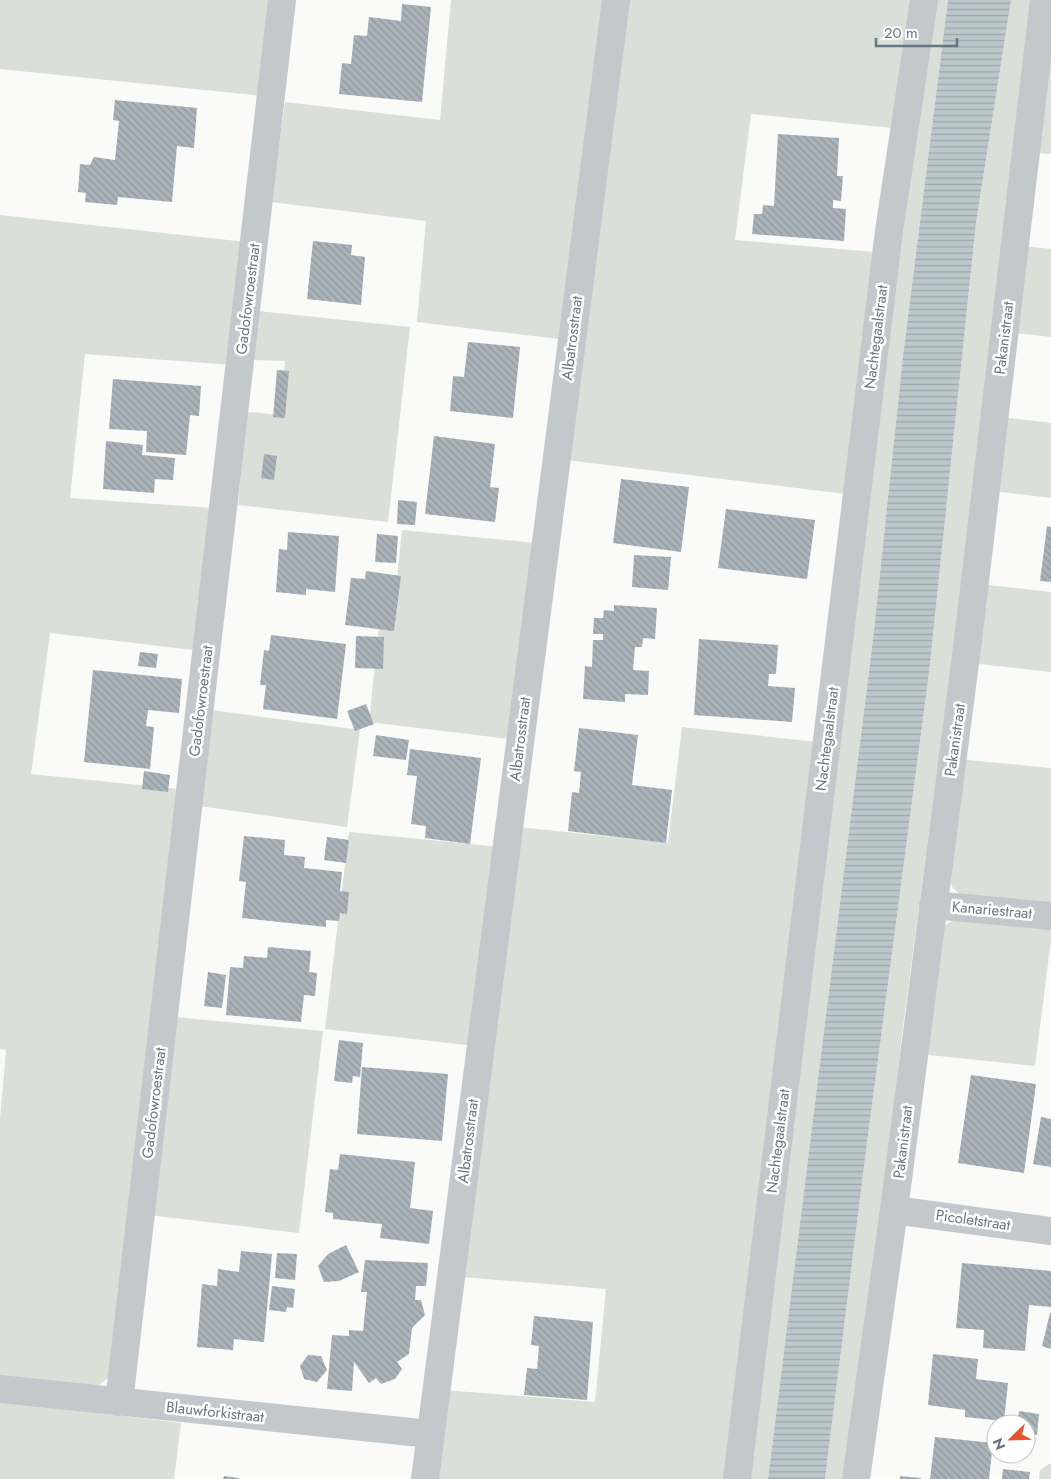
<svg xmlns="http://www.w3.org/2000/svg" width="1051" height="1479" font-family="Jost,sans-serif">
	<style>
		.grass { fill: #dadfd7 }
		.water { fill: url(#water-rules) }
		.building { fill: url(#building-back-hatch) }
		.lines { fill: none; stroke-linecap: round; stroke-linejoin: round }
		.minor { stroke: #c3c8cc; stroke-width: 28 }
		.labels { text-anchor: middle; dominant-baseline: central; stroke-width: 5; stroke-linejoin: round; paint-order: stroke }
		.street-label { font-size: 15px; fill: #657683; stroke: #fff }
	</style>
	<defs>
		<pattern id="water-rules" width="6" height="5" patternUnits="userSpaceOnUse" patternTransform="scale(1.25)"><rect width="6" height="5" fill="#bbc7cb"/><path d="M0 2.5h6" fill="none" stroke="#9ca6aa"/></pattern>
		<pattern id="building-back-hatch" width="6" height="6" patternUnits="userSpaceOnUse" patternTransform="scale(1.25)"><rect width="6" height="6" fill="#aab3b9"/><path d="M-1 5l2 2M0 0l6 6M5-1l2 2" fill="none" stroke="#8e969c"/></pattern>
	</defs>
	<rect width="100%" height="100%" fill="#fafaf8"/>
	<!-- grass -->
	<path class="grass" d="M0,0H276L264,96L0,69Z
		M451,0H609L559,339L417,322L426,221L271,202L285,102L440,120Z
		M626,0H910L893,128L751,114L735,240L874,252L846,494L566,460Z
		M928,0H948L903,356L873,639L768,1479H744Z
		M1011,0H1031L978,464L902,1034L891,1135L845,1479H825L867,1143L929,673L976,223Z
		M1051,27V154L1036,153Z
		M0,215L246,242L232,365L85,354L70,498L213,508L193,650L50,633L31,774L178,789L110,1376L99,1385L88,1390L0,1380V1119L6,1050L0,1049Z
		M1024,246L1051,249V337L1015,333Z
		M258,311L410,327L388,522L238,505L247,412L281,415L285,361L253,360Z
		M1001,417L1051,423V498L993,491Z
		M402,530L536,543L509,739L369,722L379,626H392Z
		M979,584L1051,592V672L970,663Z
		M211,710L360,730L347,827L199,806Z
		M682,727L817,742L727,1479H435L444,1390L595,1402L606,1289L463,1277L519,827L668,843Z
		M957,759L1051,768V910L963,897L953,888L947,876Z
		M349,832L500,847L475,1046L325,1029Z
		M963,917L1051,927V940L1035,1066L920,1054L939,929L950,922Z
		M175,1017L323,1031L299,1233L148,1215Z
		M0,1401L181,1423L174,1479H0Z
		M1051,1463V1479H1039L1040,1470Z"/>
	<!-- water -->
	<path class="water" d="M948,0H1011L976,223L929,673L867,1143L825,1479H768L873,639L903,356Z"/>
	<!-- building -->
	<path class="building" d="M402,4L431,7L422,102L339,94L342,63L351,64L354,35L367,36L369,17L401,21Z
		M115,100L197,108L194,148L177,146L172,202L118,197L117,205L85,202L86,193L78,192L80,164L90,165L94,157L115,160L119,121L113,120Z
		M778,134L839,138L837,176H843L841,201L833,200V208L846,209L844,241L752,234L754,214H762L763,205L774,206Z
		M313,241L352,245L351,255L365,257L361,305L307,299Z
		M468,342L520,347L513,418L450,411L453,376L464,377Z
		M277,370L289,371L285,418L273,417Z
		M113,379L201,386L199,416L190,415L186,455L146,452L147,431L109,429Z
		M434,436L495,444L490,487L499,488L495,522L425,514Z
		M106,441L143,445L142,455L175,458L173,480L155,479L154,493L103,489Z
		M264,454L277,456L274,480L261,478Z
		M621,479L689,487L681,552L613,543Z
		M398,500L417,502L415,525L397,524Z
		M726,509L815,520L807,579L718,568Z
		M1047,526L1051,527V582L1040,581Z
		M288,532L339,536L335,592L306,589V595L276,592L279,549L287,550Z
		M377,534L398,536L396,563L375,562Z
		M634,555L671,557L668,590L632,587Z
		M366,571L401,576L394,631L345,625L351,578L365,579Z
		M614,605L657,608L655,639L643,638L642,647H635L633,670L649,671L648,695L625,694V702L583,699L585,666L592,667L593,640H603V634H593L594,618H603L604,610L614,611Z
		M271,635L346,644L337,719L263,709L266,685H260L264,650L269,651Z
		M356,636L384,637L383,669L355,668Z
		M699,639L778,645L776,674H769L768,686L795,688L792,722L694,715Z
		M140,652L158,654L156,668L138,666Z
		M93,670L182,679L179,713L148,710L146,726L154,727L150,769L84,762Z
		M366,704L374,724L355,731L347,711Z
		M579,728L638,735L632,785L672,790L666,843L568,831L572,792L579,793L581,772L574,771Z
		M376,735L409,740L406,760L373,756Z
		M410,749L481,758L470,844L425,838L426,826L411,824L417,776L407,775Z
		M144,771L170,775L168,792L142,789Z
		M244,836L285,840L284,855L305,857L304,868L342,872L340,891L349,892L347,914L340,913L339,921L326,920V927L242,918L246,882L239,881Z
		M327,837L349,840L346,863L324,860Z
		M268,947L311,951L309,972L317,973L315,996L304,995L301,1022L226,1015L230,967L243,968L244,956L267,958Z
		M208,972L226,975L222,1008L204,1006Z
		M339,1040L363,1043L360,1077L353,1076L352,1083L334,1081Z
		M362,1067L448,1074L442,1141L357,1134Z
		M971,1075L1036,1084L1024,1173L958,1163Z
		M1041,1117L1051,1119V1167L1033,1164Z
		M340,1154L415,1162L410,1208L433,1211L429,1244L380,1238L382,1224L333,1219V1213L325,1212L330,1169L338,1170Z
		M346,1245L359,1272L339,1281L324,1282L318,1266L328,1254Z
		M241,1251L272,1254L264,1342L234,1339L233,1350L197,1347L202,1284L217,1286L218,1269L239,1272Z
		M277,1253L297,1254L295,1280L275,1278Z
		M365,1260L428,1263L426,1286H416L415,1300H421L425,1315L412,1328L409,1354L397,1362L402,1369L395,1379L381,1384L376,1378L369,1383L354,1362L352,1391L327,1389L332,1335L349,1336V1330L363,1331L367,1292H361Z
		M962,1263L1051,1271V1307L1029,1305L1025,1351L983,1348L984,1330L956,1328Z
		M272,1286L295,1289L293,1308L287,1307L286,1312L269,1310Z
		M1050,1313H1051V1349L1042,1346Z
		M534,1316L593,1322L587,1400L524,1395L527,1368L537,1369L539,1346L531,1345Z
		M933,1354L978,1359L976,1379L1008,1383L1004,1421L965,1417V1410L928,1405Z
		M308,1355L321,1356L327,1370L317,1382L304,1379L300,1366Z
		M1019,1411L1039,1414L1037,1435L1026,1433V1424H1017Z
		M935,1437L993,1443L989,1479H930Z
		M1003,1469L1030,1472L1029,1479H1002Z
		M224,1476L239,1478V1479H223Z
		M900,1476L921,1478V1479H900Z"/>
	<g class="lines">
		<!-- minor -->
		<path class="minor" d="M933,905L1051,916
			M894,1210L1051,1231
			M0,1389L430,1434
			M119,1402L282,0
			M425,1479L616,0
			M737,1479L889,231L924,0
			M856,1479L894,1210L968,640L1044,0"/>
	</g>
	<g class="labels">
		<!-- street labels -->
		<g class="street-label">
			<text transform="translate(248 299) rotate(-83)">Gadofowroestraat</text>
			<text transform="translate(876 337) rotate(-83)">Nachtegaalstraat</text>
			<text transform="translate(572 338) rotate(-83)">Albatrosstraat</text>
			<text transform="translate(1004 338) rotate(-83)">Pakanistraat</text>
			<text transform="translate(201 701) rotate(-83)">Gadofowroestraat</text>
			<text transform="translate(520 739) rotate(-83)">Albatrosstraat</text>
			<text transform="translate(827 739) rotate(-83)">Nachtegaalstraat</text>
			<text transform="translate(955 740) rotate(-82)">Pakanistraat</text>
			<text transform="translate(992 910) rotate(5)">Kanariestraat</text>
			<text transform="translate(154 1103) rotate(-83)">Gadofowroestraat</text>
			<text transform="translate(468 1141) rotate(-83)">Albatrosstraat</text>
			<text transform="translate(778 1141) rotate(-83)">Nachtegaalstraat</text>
			<text transform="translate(903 1142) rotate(-83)">Pakanistraat</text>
			<text transform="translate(973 1220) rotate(8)">Picoletstraat</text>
			<text transform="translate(215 1412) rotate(6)">Blauwforkistraat</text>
		</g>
	</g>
	<!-- north arrow -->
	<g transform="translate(1011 1439) rotate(247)"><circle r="24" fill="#ffffff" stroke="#c1c8cd"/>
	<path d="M0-4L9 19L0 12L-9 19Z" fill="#e4572e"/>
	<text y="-8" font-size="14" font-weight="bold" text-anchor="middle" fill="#657683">N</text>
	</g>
	<!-- scale -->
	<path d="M876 38v8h81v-8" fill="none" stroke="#657683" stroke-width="2.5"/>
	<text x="884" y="38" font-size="15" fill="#657683" stroke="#ffffff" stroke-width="4" paint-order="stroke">20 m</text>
</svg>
